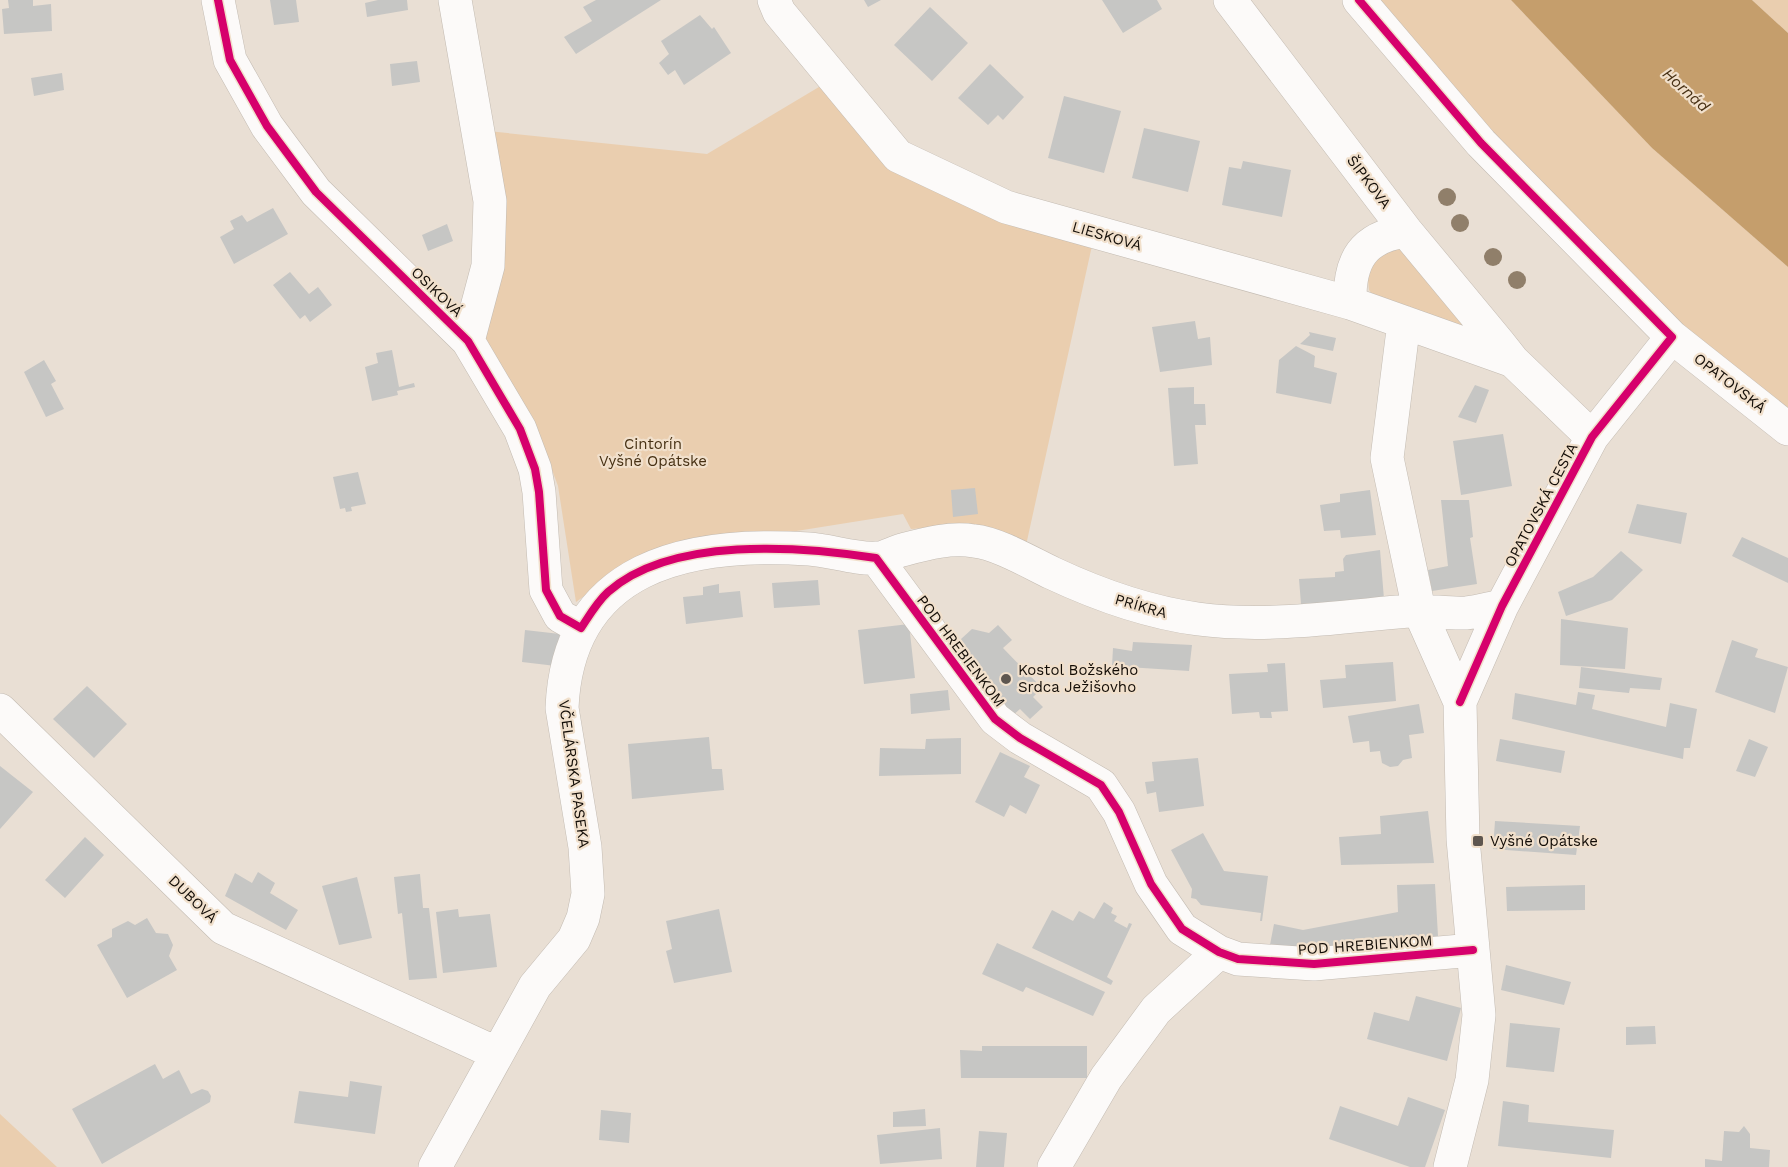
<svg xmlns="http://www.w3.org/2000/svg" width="1788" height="1167" font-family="'Work Sans',sans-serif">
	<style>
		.green { fill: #eaceaf }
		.water { fill: #c59e6c }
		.building { fill: #c6c6c4 }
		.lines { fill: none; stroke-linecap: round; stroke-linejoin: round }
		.minor-casing { stroke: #c3bbb2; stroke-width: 34 }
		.minor { stroke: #fcfaf9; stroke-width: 33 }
		.cycleway-casing { stroke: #f1e0cc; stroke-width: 11 }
		.cycleway { stroke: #d6006c; stroke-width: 8 }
		.tree { fill: #907f6a }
		.poi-dot { fill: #5e564f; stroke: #f1e0cc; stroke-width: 2 }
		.labels { text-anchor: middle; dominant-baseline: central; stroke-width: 4.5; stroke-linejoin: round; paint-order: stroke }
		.street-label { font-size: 15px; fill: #130d07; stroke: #f1e0cc }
		.park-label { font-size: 15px; fill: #473114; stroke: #f1e0cc }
		.poi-label { font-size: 15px; fill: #130d07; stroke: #f1e0cc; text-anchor: start }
		.water-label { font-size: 16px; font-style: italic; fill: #473014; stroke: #f1e0cc }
	</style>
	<rect width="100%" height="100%" fill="#e9dfd4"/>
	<!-- green -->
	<path class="green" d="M1359,0H1511L1652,148L1788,267V429L1672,337Z
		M1752,0H1788V33Z
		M834,78L898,156L1095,232L1023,559L924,528L911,529L903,514L759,537L629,563L576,602L558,486L532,416L486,358L468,341L488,266L478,130L707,154Z
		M1404,243L1465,327L1379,303L1369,290L1367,271L1379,251Z
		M0,1114L57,1167H0Z"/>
	<!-- water -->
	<path class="water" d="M1511,0H1752L1788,33V267L1652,148Z"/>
	<!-- building -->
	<path class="building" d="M8,0H33V6L51,4L52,31L4,34L2,9L9,8Z
		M270,0H296L299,22L274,25Z
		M378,0H407L408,10L367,17L365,3Z
		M596,0H661L576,54L564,37L592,21L583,7Z
		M864,0H881L868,7Z
		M1102,0H1157L1162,9L1123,33Z
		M930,7L968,43L932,81L894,45Z
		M700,15L712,29L714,27L731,53L684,85L675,70L668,75L659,63L669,54L661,41Z
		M417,61L420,82L392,86L390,64Z
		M990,64L1024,97L1003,120L998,115L988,125L958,98Z
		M62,73L64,90L34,96L31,78Z
		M1064,96L1121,111L1104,173L1048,158Z
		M1144,128L1200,141L1188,192L1132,178Z
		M1243,161L1291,170L1282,217L1222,205L1229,167L1241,169Z
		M273,208L288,234L234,264L220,237L234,229L230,221L242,215L247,222Z
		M447,224L453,241L428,251L422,235Z
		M290,272L309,294L318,287L332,305L310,322L305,315L300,319L273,285Z
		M1195,321L1198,339L1210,337L1212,365L1160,372L1152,327Z
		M1309,332L1336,338L1333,351L1300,344L1310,335Z
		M1296,346L1315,356L1314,367L1337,373L1331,404L1276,393L1279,360Z
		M392,350L399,387L414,383L415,387L397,391L398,395L372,401L365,367L378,363L376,353Z
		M44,360L56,381L51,384L64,409L46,417L24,372Z
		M1475,385L1489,390L1476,423L1458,417Z
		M1194,387V404H1205L1206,425H1195L1198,464L1174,466L1168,388Z
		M1503,434L1512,486L1461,495L1453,441Z
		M358,472L366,504L351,507L352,511L346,512L345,508L340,509L333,477Z
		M975,488L978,514L953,517L951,490Z
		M1370,490L1376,535L1341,538L1340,530L1324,531L1320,505L1340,502V494Z
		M1441,500H1469L1473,537L1470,538L1477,584L1432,591L1428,570L1448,566Z
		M1637,504L1687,513L1681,544L1628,533Z
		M1742,537L1788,558V583L1732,556Z
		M1380,550L1384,599L1301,604L1299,579L1335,577V572L1344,571L1343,559L1346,555Z
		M1621,551L1643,570L1612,600L1566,616L1558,592L1593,577Z
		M818,580L820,605L774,608L772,583Z
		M719,584V593L740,591L743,617L686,624L683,597L703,595V587Z
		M1561,619L1628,628L1625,669L1560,665Z
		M909,624L915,678L864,684L858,630Z
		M998,625L1012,640L1003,648L1042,688L1033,697L1043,707L1030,719L1020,709L1011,717L961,646V639L972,629L989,633Z
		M525,630L560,634L556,666L522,662Z
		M1732,640L1758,649L1755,657L1788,667L1775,713L1715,692Z
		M1133,642L1192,645L1189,671L1112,666L1113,648L1132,651Z
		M1393,662L1396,701L1323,708L1320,680L1346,678L1345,665Z
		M1285,663L1288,711L1271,712L1272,718H1260L1259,712L1232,714L1229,674L1268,672L1267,664Z
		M1581,667L1662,678L1660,690L1630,688L1629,693L1579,688Z
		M87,686L127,724L94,758L53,719Z
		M948,690L950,710L911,714L910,694Z
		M1578,692L1595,695L1592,709L1666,727L1670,703L1697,709L1690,748H1684L1683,759L1512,719L1515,693L1576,705Z
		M1419,704L1424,733L1409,735L1412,758L1403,760L1398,766L1390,767L1382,763L1380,751L1370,752L1369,741L1353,743L1348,716Z
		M709,737L712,769H722L724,790L632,799L628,744Z
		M961,738V774L879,776L880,748L925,749L926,739Z
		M1500,739L1565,751L1561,773L1496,761Z
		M1749,739L1768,747L1755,777L1736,771Z
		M1000,752L1030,766L1024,777L1040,785L1026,814L1010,805L1004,817L975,802Z
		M1198,758L1204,806L1159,812L1156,792L1147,794L1145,782L1154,781L1152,762Z
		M0,766L33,792L0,829Z
		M1428,811L1434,863L1341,865L1339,837L1381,834L1380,816Z
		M1495,821L1580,826L1576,855L1493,849Z
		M1203,833L1224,871L1268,876L1262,921H1260L1261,913L1201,905L1196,899L1191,898L1192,889L1171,850Z
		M85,837L104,855L65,898L45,880Z
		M258,872L275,883L270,893L298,910L286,930L225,896L235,873L252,883Z
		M420,874L423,908H429L437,978L409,980L402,913L398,914L394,877Z
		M357,877L372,938L339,945L322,886Z
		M1435,884L1438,936L1305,955L1269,950L1274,924L1303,930L1398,912L1397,885Z
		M1585,885V910L1507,911L1506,887Z
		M1104,902L1113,908L1111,913L1117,916L1114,921L1127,928L1129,923L1132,924L1107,977L1113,981L1111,985L1032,948L1052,910L1073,921L1079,911L1094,919Z
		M458,909L459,917L490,914L497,967L443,973L436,912Z
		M719,909L732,972L674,983L666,951L672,949L666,921Z
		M147,918L156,933L168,934L173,945L169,956L177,970L127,998L97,945L112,937V929L128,921L135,925Z
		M997,943L1105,992L1093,1016L1026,987L1023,992L982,974Z
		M1506,965L1571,982L1564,1005L1501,990Z
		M1416,996L1461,1008L1447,1061L1367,1039L1374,1012L1409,1021Z
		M1510,1023L1560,1028L1554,1072L1506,1067Z
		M1655,1026L1656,1044L1626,1045V1027Z
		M982,1046H1087V1078H961L960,1050L982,1051Z
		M155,1064L163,1079L179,1070L191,1094L202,1089L208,1091L211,1096L210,1102L102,1164L72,1109Z
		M350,1081L382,1086L375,1134L294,1123L299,1091L348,1097Z
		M1408,1097L1445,1110L1425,1167H1410L1329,1139L1340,1106L1398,1126Z
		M1503,1101L1529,1105L1528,1122L1614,1130L1611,1158L1498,1146Z
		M925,1109L926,1126L893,1127V1112Z
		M601,1110L631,1113L629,1143L599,1140Z
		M1744,1126L1750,1134V1148L1770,1150L1769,1167H1705V1159L1722,1161L1724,1131L1739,1132Z
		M940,1128L942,1159L880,1164L877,1135Z
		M979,1131L1007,1133L1004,1167H976Z"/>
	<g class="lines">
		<defs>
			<path id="minor" d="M218,0L230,60L267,126L316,192L468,341L520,429L535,469L539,492L546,590L560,616L581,628
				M455,0L490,201L488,266L468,341
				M774,0L779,12L898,156L1006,207L1350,303L1513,361
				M1230,0L1406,231L1498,342L1513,361L1592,437
				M1359,0L1481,143L1672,337L1788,429
				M1350,303C1349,260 1363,237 1406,231
				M1404,322L1387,458L1419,610L1460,702
				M876,558L995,719L1020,738L1101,785L1119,812L1151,884L1182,929L1219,952L1238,959L1314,964L1473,950
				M0,710L223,928L496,1053
				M435,1167L535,986L574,939L583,918L588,894L585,847L562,708C568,565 688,541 809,549C829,550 857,560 877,558C885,558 894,552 902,550C925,544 950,537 974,541C997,543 1031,563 1052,573C1099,595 1146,612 1198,619C1267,628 1339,617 1408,611C1428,610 1447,614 1466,613C1478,612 1491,608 1502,606
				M1054,1167L1106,1078L1156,1010L1219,952
				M1450,1167L1472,1080L1479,1015L1463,839L1460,702L1502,606L1592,437L1672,337"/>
		</defs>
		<!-- minor casing -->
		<use href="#minor" class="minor-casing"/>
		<!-- minor -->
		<use href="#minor" class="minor"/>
		<defs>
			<path id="cycleway" d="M218,0L230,60L267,126L316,192L468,341L520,429L535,469L539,492L546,590L560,616L581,628C589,616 597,602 608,592C671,536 800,546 876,558L995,719L1020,738L1101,785L1119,812L1151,884L1182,929L1219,952L1238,959L1314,964L1473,950
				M1359,0L1481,143L1672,337L1592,437L1502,606L1460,702"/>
		</defs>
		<!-- cycleway casing -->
		<use href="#cycleway" class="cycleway-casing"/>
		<!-- cycleway -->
		<use href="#cycleway" class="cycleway"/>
	</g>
	<!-- trees -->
	<g class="tree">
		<circle cx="1447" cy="197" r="9"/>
		<circle cx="1460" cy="223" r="9"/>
		<circle cx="1493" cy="257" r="9"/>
		<circle cx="1517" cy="280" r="9"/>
	</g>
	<!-- markers -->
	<g class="poi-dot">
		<circle cx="1006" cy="679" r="6"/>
		<rect x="1472" y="835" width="12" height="12" rx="3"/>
	</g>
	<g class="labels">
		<!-- street labels -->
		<g class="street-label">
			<text transform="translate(1369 182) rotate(53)">ŠIPKOVA</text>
			<text transform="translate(1107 236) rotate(16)">LIESKOVÁ</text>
			<text transform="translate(437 292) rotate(44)">OSIKOVÁ</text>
			<text transform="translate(1730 383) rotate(38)">OPATOVSKÁ</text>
			<text transform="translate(1541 505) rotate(-62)">OPATOVSKÁ CESTA</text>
			<text transform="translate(1141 606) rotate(16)">PRÍKRA</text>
			<text transform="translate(961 651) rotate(53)">POD HREBIENKOM</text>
			<text transform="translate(574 774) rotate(82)">VČELÁRSKA PASEKA</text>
			<text transform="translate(193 899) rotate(44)">DUBOVÁ</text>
			<text transform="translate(1365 945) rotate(-4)">POD HREBIENKOM</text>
		</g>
		<!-- park labels -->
		<g class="park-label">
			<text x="653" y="444">Cintorín<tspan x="653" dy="17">Vyšné Opátske</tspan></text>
		</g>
		<!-- poi labels -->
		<g class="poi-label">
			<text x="1018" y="670">Kostol Božského<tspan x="1018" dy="17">Srdca Ježišovho</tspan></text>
			<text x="1490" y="841">Vyšné Opátske</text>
		</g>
		<!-- water labels -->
		<g class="water-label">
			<text transform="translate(1686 90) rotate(42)">Hornád</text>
		</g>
	</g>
</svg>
